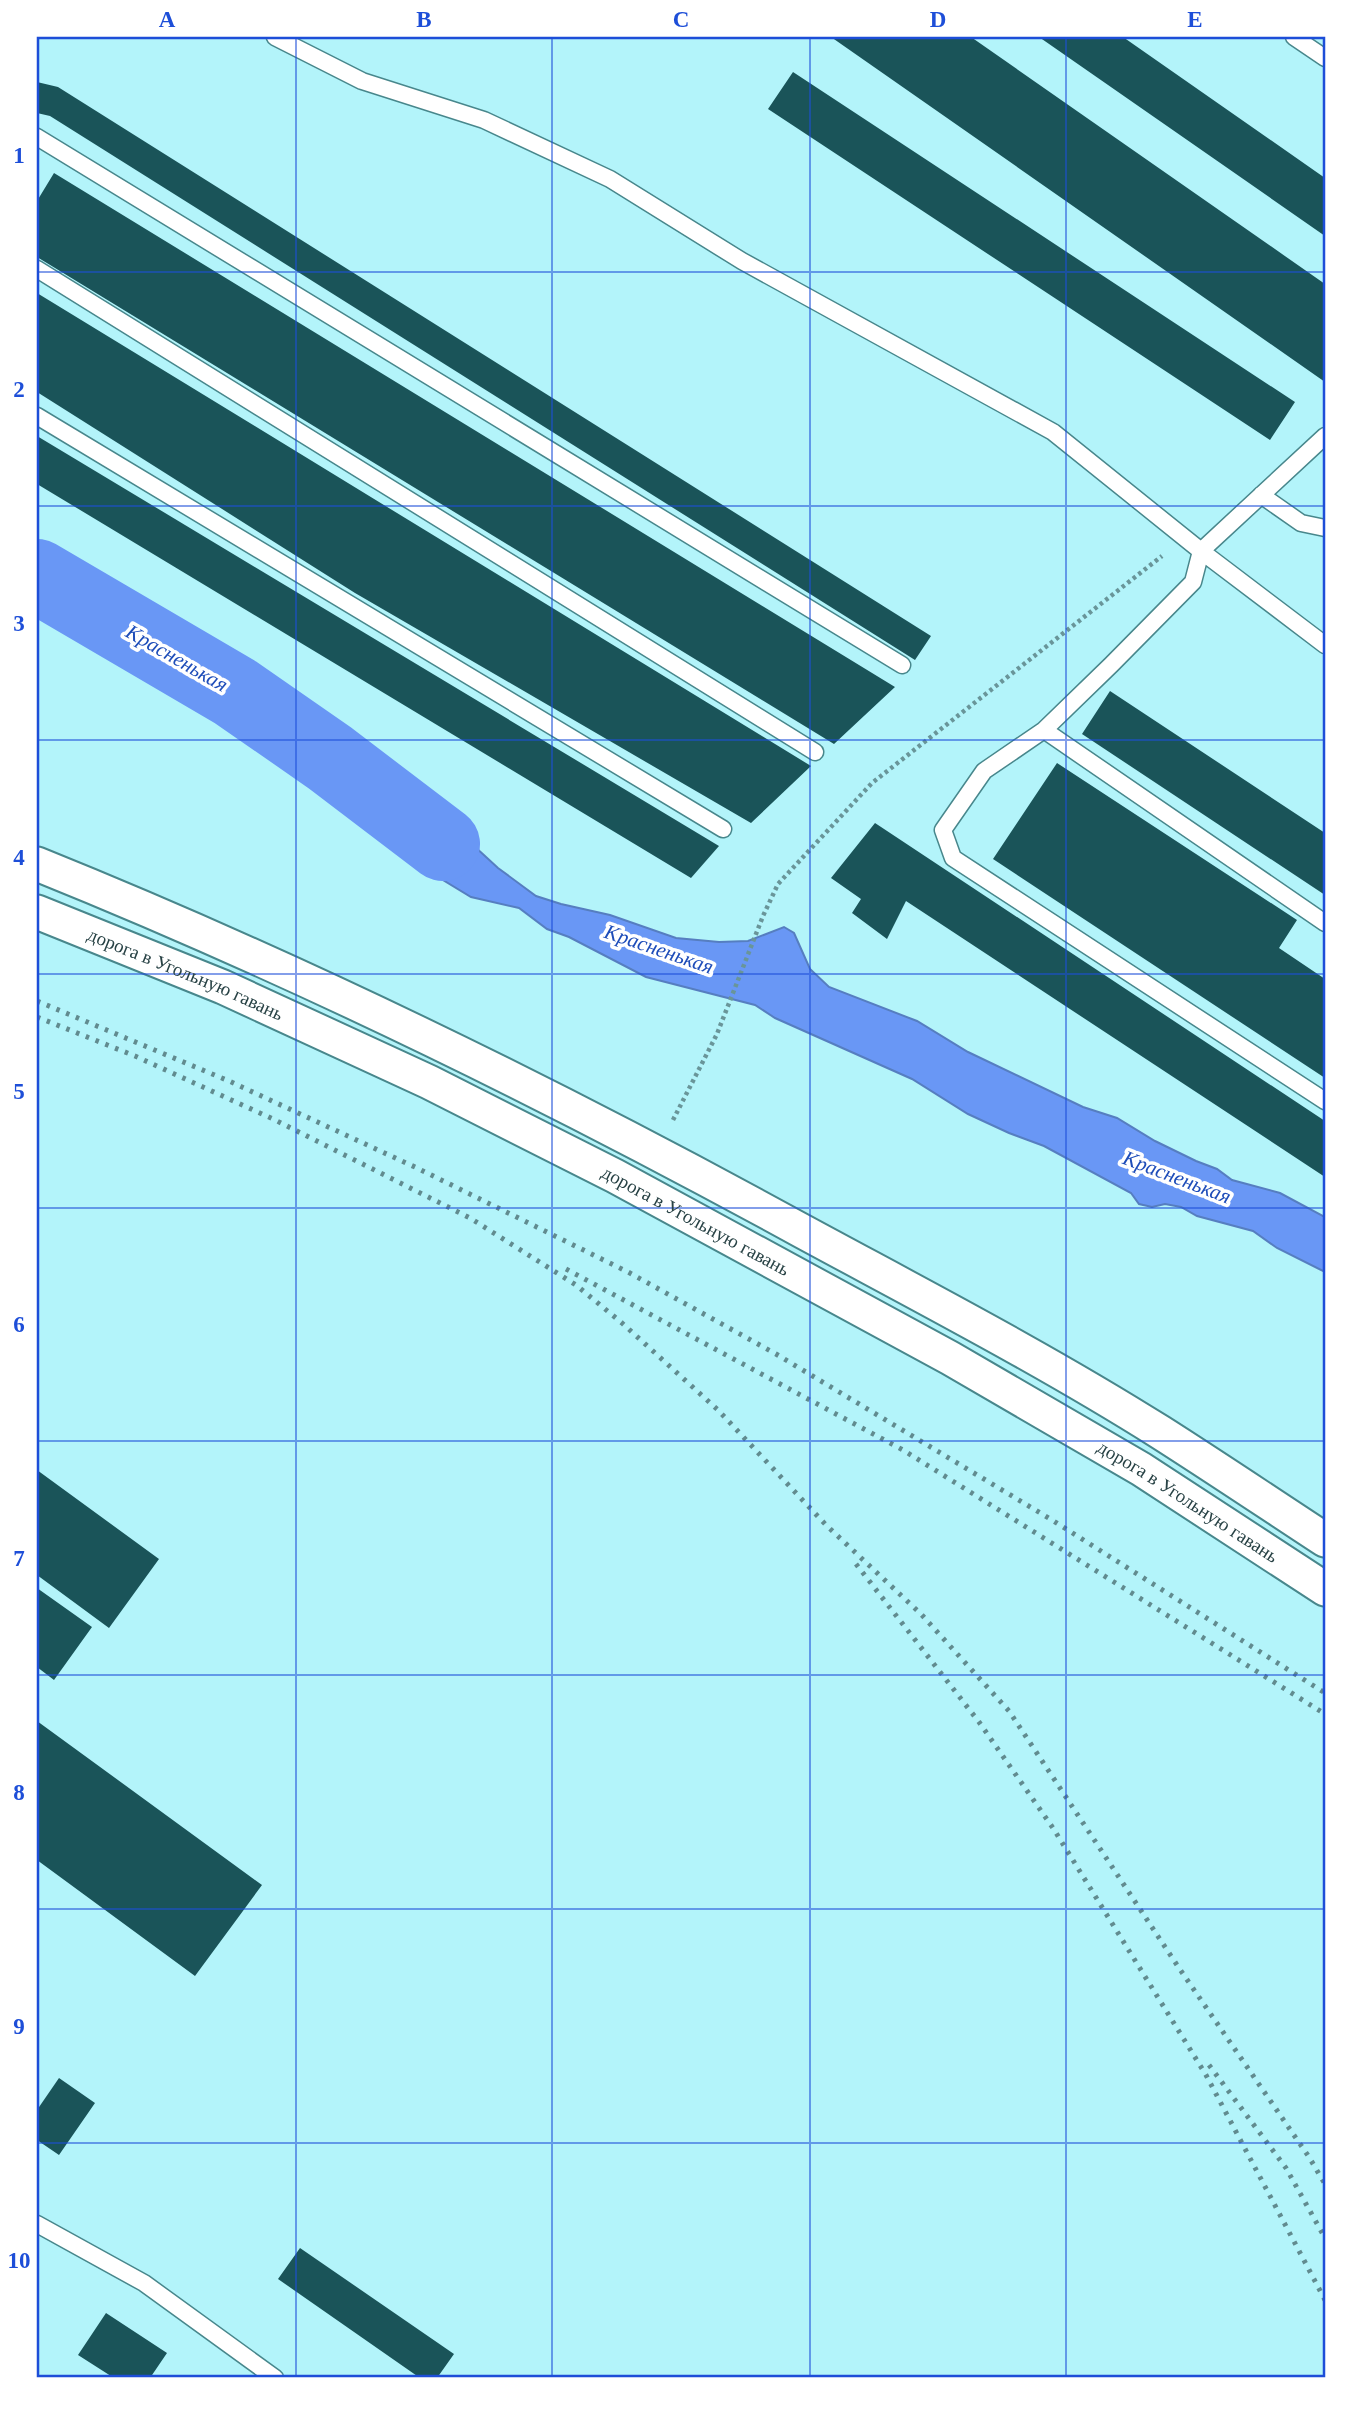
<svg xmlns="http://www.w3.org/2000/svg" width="1362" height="2415" font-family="Georgia,serif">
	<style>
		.water { fill: #6997f5; stroke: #567ec0; stroke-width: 2 }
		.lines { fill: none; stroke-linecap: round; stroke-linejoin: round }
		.river { stroke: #6997f5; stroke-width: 74 }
		.building { fill: #1a5459 }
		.lane-casing { stroke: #48878c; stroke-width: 19 }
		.street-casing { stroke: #48878c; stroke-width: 37 }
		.path { stroke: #699599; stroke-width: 4.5; stroke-dasharray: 3.5 3.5; stroke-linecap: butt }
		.lane { stroke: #fff; stroke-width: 16 }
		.street { stroke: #fff; stroke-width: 33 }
		.rail { stroke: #618b8f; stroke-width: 5; stroke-dasharray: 3.5 7; stroke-linecap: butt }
		.grid { fill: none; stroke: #1d4ed8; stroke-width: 2; stroke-opacity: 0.55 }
		.labels { text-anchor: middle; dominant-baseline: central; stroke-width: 7; stroke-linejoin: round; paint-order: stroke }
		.street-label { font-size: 19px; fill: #284245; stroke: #fff }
		.water-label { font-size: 21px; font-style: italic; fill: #1e4db9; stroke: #fff }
		.neatline { fill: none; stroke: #1d4ed8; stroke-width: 2.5 }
		.grid-label { font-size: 23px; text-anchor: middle; font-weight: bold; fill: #1d4ed8 }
	</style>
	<rect width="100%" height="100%" fill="#b3f4fa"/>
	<!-- water -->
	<path class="water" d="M367,773L396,785L427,811L460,833L498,868L536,896L561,904L610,915L676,938L719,942L748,941L784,927L794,933L810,969L829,987L917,1021L968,1052L1083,1107L1117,1118L1155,1141L1196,1161L1217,1169L1232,1180L1280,1193L1325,1217V1272L1277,1248L1253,1231L1197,1216L1181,1207L1165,1204L1152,1207L1139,1204L1131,1193L1044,1146L1009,1133L968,1114L912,1079L775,1018L755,1005L646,977L569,937L547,929L519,908L471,897L410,860L386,842L355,797Z"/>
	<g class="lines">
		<!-- river -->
		<path class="river" d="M37,576L235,692L330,758L443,844"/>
	</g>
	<!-- building -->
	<path class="building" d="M831,37H971L1325,284V382Z
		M1039,37H1123L1325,178V236Z
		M793,72L1295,402L1270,440L768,109Z
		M37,82L58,87L931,636L915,660L50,116L37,113Z
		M54,173L895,687L834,744L37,257V201Z
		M37,293L811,766L751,823L355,593L37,392Z
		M37,436L719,846L691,878L37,484Z
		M1110,691L1325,833V895L1082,734Z
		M1057,763L1297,920L1279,948L1325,979V1078L993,859Z
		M875,823L1325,1121V1177L906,901L887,939L852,913L861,899L831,878Z
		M37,1470L159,1559L109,1628L37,1575Z
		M37,1588L92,1627L54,1680L37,1667Z
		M37,1721L262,1885L195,1976L37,1860Z
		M59,2078L95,2103L59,2155L37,2140V2110Z
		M300,2248L454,2354L437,2378H420L278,2279Z
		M106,2313L167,2353L150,2378H114L78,2355Z"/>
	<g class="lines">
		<defs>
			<path id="lane" d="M275,37L362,81L484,120L610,179L742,261L1053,432L1201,551L1325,645
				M1294,37L1325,58
				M37,137L902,665
				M37,269L815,752
				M37,416L723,829
				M1325,436L1201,551L1193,582L1111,665L1044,730L984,771L943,830L953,858L1325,1101
				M1261,495L1301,523L1325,528
				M1044,730L1325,923
				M37,2224L144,2283L275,2378"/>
			<g id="street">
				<path d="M37,864C300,970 554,1095 802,1231C922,1296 1044,1359 1160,1432C1215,1467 1270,1504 1325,1540"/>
				<path id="s1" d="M37,912L223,987L429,1082L615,1176L950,1358L1141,1469L1325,1589"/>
			</g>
		</defs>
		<!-- lane casing -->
		<use href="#lane" class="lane-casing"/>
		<!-- street casing -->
		<use href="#street" class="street-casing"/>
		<!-- path -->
		<path class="path" d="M673,1120L717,1034L763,916L778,884L872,783L1162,556"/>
		<!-- lane -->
		<use href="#lane" class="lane"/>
		<!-- street -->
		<use href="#street" class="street"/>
		<!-- rail -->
		<path class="rail" d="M37,1001L229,1081L417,1168L628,1272L776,1354L1052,1520L1325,1693
			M37,1017L135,1056L273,1119L470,1218L576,1285L622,1323L718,1410L826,1525L921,1614L1009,1711L1179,1968L1309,2157L1325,2184
			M566,1269L903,1450L1325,1714
			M856,1564L979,1722L1053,1828L1206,2075L1325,2300
			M1209,2065L1286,2168L1325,2238"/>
	</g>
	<!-- grid -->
	<path class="grid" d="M296,37V2378M552,37V2378M810,37V2378M1066,37V2378M37,272H1325M37,506H1325M37,740H1325M37,974H1325M37,1208H1325M37,1441H1325M37,1675H1325M37,1909H1325M37,2143H1325"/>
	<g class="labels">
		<!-- street labels -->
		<g class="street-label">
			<text stroke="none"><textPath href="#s1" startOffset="161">дорога в Угольную гавань</textPath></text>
			<text stroke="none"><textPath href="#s1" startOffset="728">дорога в Угольную гавань</textPath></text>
			<text stroke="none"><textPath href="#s1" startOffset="1295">дорога в Угольную гавань</textPath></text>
		</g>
		<!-- water labels -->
		<g class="water-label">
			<text transform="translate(177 658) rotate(30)">Красненькая</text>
			<text transform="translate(659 949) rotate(19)">Красненькая</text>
			<text transform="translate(1177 1177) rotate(21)">Красненькая</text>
		</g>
	</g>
	<!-- border -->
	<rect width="1362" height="2415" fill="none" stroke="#ffffff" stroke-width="77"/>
	<rect x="38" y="38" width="1286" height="2338" class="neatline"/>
	<g class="grid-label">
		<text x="167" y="27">A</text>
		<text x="424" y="27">B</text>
		<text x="681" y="27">C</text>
		<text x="938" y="27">D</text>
		<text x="1195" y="27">E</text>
		<text x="19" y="163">1</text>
		<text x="19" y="397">2</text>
		<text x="19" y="631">3</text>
		<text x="19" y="865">4</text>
		<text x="19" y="1099">5</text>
		<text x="19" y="1332">6</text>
		<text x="19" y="1566">7</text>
		<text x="19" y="1800">8</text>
		<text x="19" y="2034">9</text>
		<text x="19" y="2268">10</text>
	</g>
</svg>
